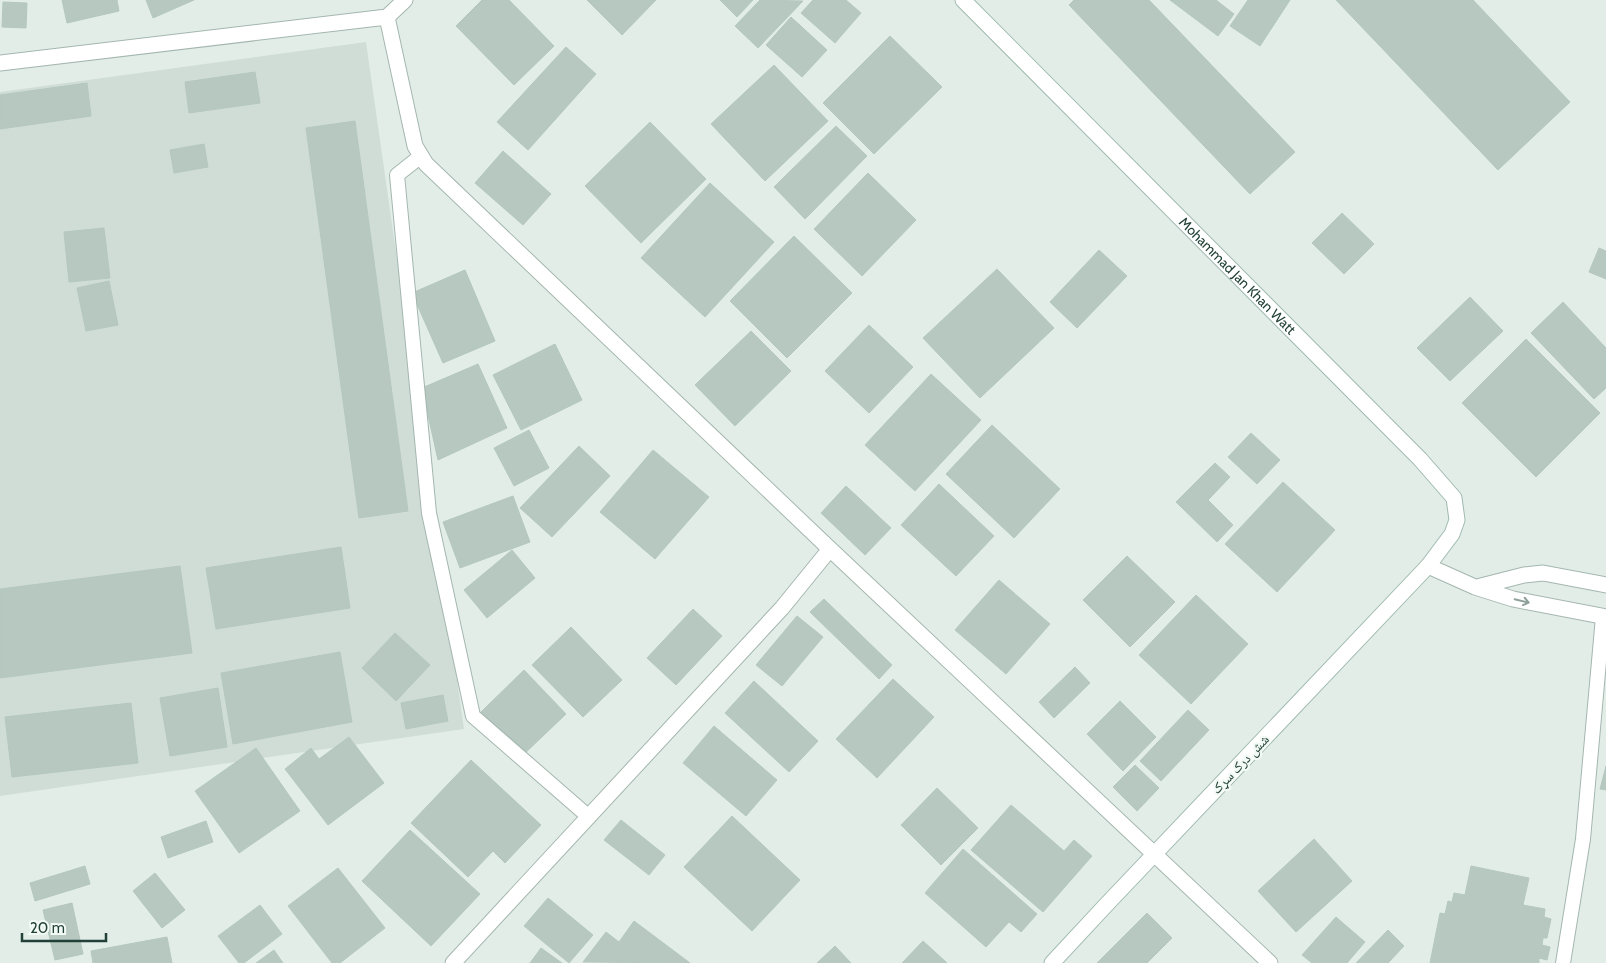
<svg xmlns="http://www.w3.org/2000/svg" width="1606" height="963" font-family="Cabin,'Noto Naskh Arabic',sans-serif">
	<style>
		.built { fill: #d0ddd7 }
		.building { fill: #b7c8c1; stroke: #b4c8bf }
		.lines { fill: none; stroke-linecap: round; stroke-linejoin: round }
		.service-casing { stroke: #a4b6af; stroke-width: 16 }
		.minor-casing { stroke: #a4b6af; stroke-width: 17 }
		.tertiary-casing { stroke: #a4b6af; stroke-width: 17 }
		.secondary-casing { stroke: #a0bab1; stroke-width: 17 }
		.service { stroke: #fff; stroke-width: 14 }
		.minor { stroke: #fff; stroke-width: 15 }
		.tertiary { stroke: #fff; stroke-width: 15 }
		.secondary { stroke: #fff; stroke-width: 15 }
		.oneway { stroke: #90a09b }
		.labels { text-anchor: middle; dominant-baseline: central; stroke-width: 4.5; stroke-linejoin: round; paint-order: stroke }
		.street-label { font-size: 14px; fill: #214037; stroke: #f3faf6 }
	</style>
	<rect width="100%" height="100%" fill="#e2ede8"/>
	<!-- built -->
	<path class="built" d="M366,42L464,729L0,796V92Z"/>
	<!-- building -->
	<path class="building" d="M62,0H117L119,11L67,23Z
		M146,0H194L153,18Z
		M482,0H509L554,46L514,85L456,26Z
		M587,0H656L622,35Z
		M720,0H753L737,17Z
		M760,0L803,1L758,48L735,26Z
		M813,0H846L861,13L835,43L801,13Z
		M1074,0H1149L1295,152L1250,194L1069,5Z
		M1170,0H1216L1234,14L1218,36Z
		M1248,0H1290L1260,46L1230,26Z
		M1336,0H1473L1570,102L1498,170Z
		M3,2L27,3L26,28L2,27Z
		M791,17L827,50L802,77L766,45Z
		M890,36L942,87L874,154L823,103Z
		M566,47L596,74L528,150L497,122Z
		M774,65L828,121L765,181L711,124Z
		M255,72L260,103L189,113L185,82Z
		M87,83L91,116L0,129V95Z
		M355,121L408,511L359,518L306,128Z
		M650,122L706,179L641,243L585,186Z
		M836,126L867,156L805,219L774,187Z
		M204,144L208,167L174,173L170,150Z
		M503,151L551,194L523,225L475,183Z
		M868,173L916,220L862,276L814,229Z
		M710,183L774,242L705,317L641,258Z
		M1342,213L1374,244L1344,274L1312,243Z
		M104,228L110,278L69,282L64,232Z
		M794,236L852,293L787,358L730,301Z
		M1599,248L1606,251V279L1589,272Z
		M1099,250L1127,276L1077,328L1050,302Z
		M997,269L1054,328L980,398L923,338Z
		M465,270L495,341L443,363L412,293Z
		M109,281L118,325L86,331L77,288Z
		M1470,297L1503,331L1450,381L1417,348Z
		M1563,302L1606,348V388L1594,399L1531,333Z
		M869,325L913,367L869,413L825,371Z
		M751,331L791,371L735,426L695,385Z
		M1526,339L1600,413L1536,477L1462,403Z
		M555,344L582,400L521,430L493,375Z
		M478,364L507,428L438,460L422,388Z
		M931,374L981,420L915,491L865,445Z
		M992,425L1060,489L1014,538L946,474Z
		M529,430L549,468L514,486L494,448Z
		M1251,433L1280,460L1257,484L1228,457Z
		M579,446L610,476L552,537L520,508Z
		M653,450L709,497L655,559L600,512Z
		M1215,463L1230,477L1208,500L1233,525L1217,542L1176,502Z
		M1283,482L1335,530L1277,592L1225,544Z
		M939,484L994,536L956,576L901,525Z
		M846,486L891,528L865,555L821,513Z
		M513,496L530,542L460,568L443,522Z
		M341,547L350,608L216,629L206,568Z
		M512,550L535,578L487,618L464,590Z
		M1127,556L1175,602L1130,647L1083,600Z
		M180,566L192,653L0,678V589Z
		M999,580L1050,624L1006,674L955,630Z
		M1196,595L1248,644L1191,704L1139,655Z
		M824,599L892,665L879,679L810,612Z
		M693,609L722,636L676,685L647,658Z
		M797,616L823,637L782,686L756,665Z
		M571,627L622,680L583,717L532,665Z
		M395,633L430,665L396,701L362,668Z
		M340,652L352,722L233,744L221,673Z
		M1075,667L1090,683L1054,718L1039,702Z
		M524,670L566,714L523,755L481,712Z
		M893,679L934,717L877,778L836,739Z
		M754,681L818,741L789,772L725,713Z
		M218,688L227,747L170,756L160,698Z
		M443,695L448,721L406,729L401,703Z
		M1120,701L1156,737L1123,771L1087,734Z
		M131,703L138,763L12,777L5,717Z
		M1188,710L1209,730L1161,781L1140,761Z
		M714,726L777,780L746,816L683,763Z
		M349,737L384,783L328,825L285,769L311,748L319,759Z
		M256,748L300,811L239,853L195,791Z
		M471,760L541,825L505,863L493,851L468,877L411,823Z
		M1135,765L1159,788L1137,811L1113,787Z
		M1606,766V790L1600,789Z
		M937,788L978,828L941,865L901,825Z
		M1011,805L1064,851L1074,840L1092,856L1043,912L971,850Z
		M732,816L800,880L752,931L684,867Z
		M621,820L665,855L649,875L604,840Z
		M206,821L213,842L168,858L161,837Z
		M410,830L480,894L431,946L362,881Z
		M1314,839L1352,881L1296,932L1258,891Z
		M963,849L1037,914L1021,932L1009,922L986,947L925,893Z
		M85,866L90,884L35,901L30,883Z
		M1471,866L1529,878L1523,905L1545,909L1544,917L1551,919L1547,938H1543L1542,945L1550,947L1547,960L1539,958V963H1430L1440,913L1445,914L1448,901L1452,902L1454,893L1465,895Z
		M338,868L385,928L340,963H332L288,906Z
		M155,873L185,910L162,928L133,891Z
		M548,898L593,935L569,963L524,926Z
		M72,903L83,954L55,960L43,910Z
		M260,905L282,934L244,963H239L218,936Z
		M1147,913L1172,938L1147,963H1097Z
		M1336,917L1365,942L1347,963H1312L1302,955Z
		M634,921L690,963L583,962L606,932L619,942Z
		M1388,930L1404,946L1388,963H1356Z
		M167,937L172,963H93L91,951Z
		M923,941L947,963H902Z
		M835,946L851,963H817Z
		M541,948L562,963H530Z
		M274,950L283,963H256Z"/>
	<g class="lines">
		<defs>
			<path id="service" d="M421,156L397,175L429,513L473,716L589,817
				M1563,963L1583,839L1603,617"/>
			<path id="minor" d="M387,17L415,146L426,164L830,549L1270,963
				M0,63L387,17L405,0
				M453,963L782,608L830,549"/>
			<path id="tertiary" d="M1428,566L1475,587L1513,599L1606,617
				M1477,587L1524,575L1543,573L1606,585"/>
			<g id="secondary">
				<path id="s1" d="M963,0L1420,459L1454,498L1457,520L1452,534L1428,566L1106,905L1052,963"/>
			</g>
		</defs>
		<!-- service casing -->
		<use href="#service" class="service-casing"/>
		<!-- minor casing -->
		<use href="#minor" class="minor-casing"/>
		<!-- tertiary casing -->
		<use href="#tertiary" class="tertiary-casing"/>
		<!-- secondary casing -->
		<use href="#secondary" class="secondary-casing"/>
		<!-- service -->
		<use href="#service" class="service"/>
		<!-- minor -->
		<use href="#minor" class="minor"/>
		<!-- tertiary -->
		<use href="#tertiary" class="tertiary"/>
		<!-- secondary -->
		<use href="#secondary" class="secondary"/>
	</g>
	<!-- one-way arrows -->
	<defs><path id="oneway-shaft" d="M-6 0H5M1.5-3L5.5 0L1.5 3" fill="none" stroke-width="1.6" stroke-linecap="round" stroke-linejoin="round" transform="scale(1.25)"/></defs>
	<use class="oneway" href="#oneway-shaft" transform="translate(1522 601) rotate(13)"/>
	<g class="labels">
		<!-- street labels -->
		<g class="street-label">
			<text stroke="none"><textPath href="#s1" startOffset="389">Mohammad Jan Khan Watt</textPath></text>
			<text transform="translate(1240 764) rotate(-46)">شش درک سړک</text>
		</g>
	</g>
	<!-- scale -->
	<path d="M22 933v8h84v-8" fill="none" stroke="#214037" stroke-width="2.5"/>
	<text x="30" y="933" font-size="15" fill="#214037" stroke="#f3faf6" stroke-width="4" paint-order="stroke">20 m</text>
</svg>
